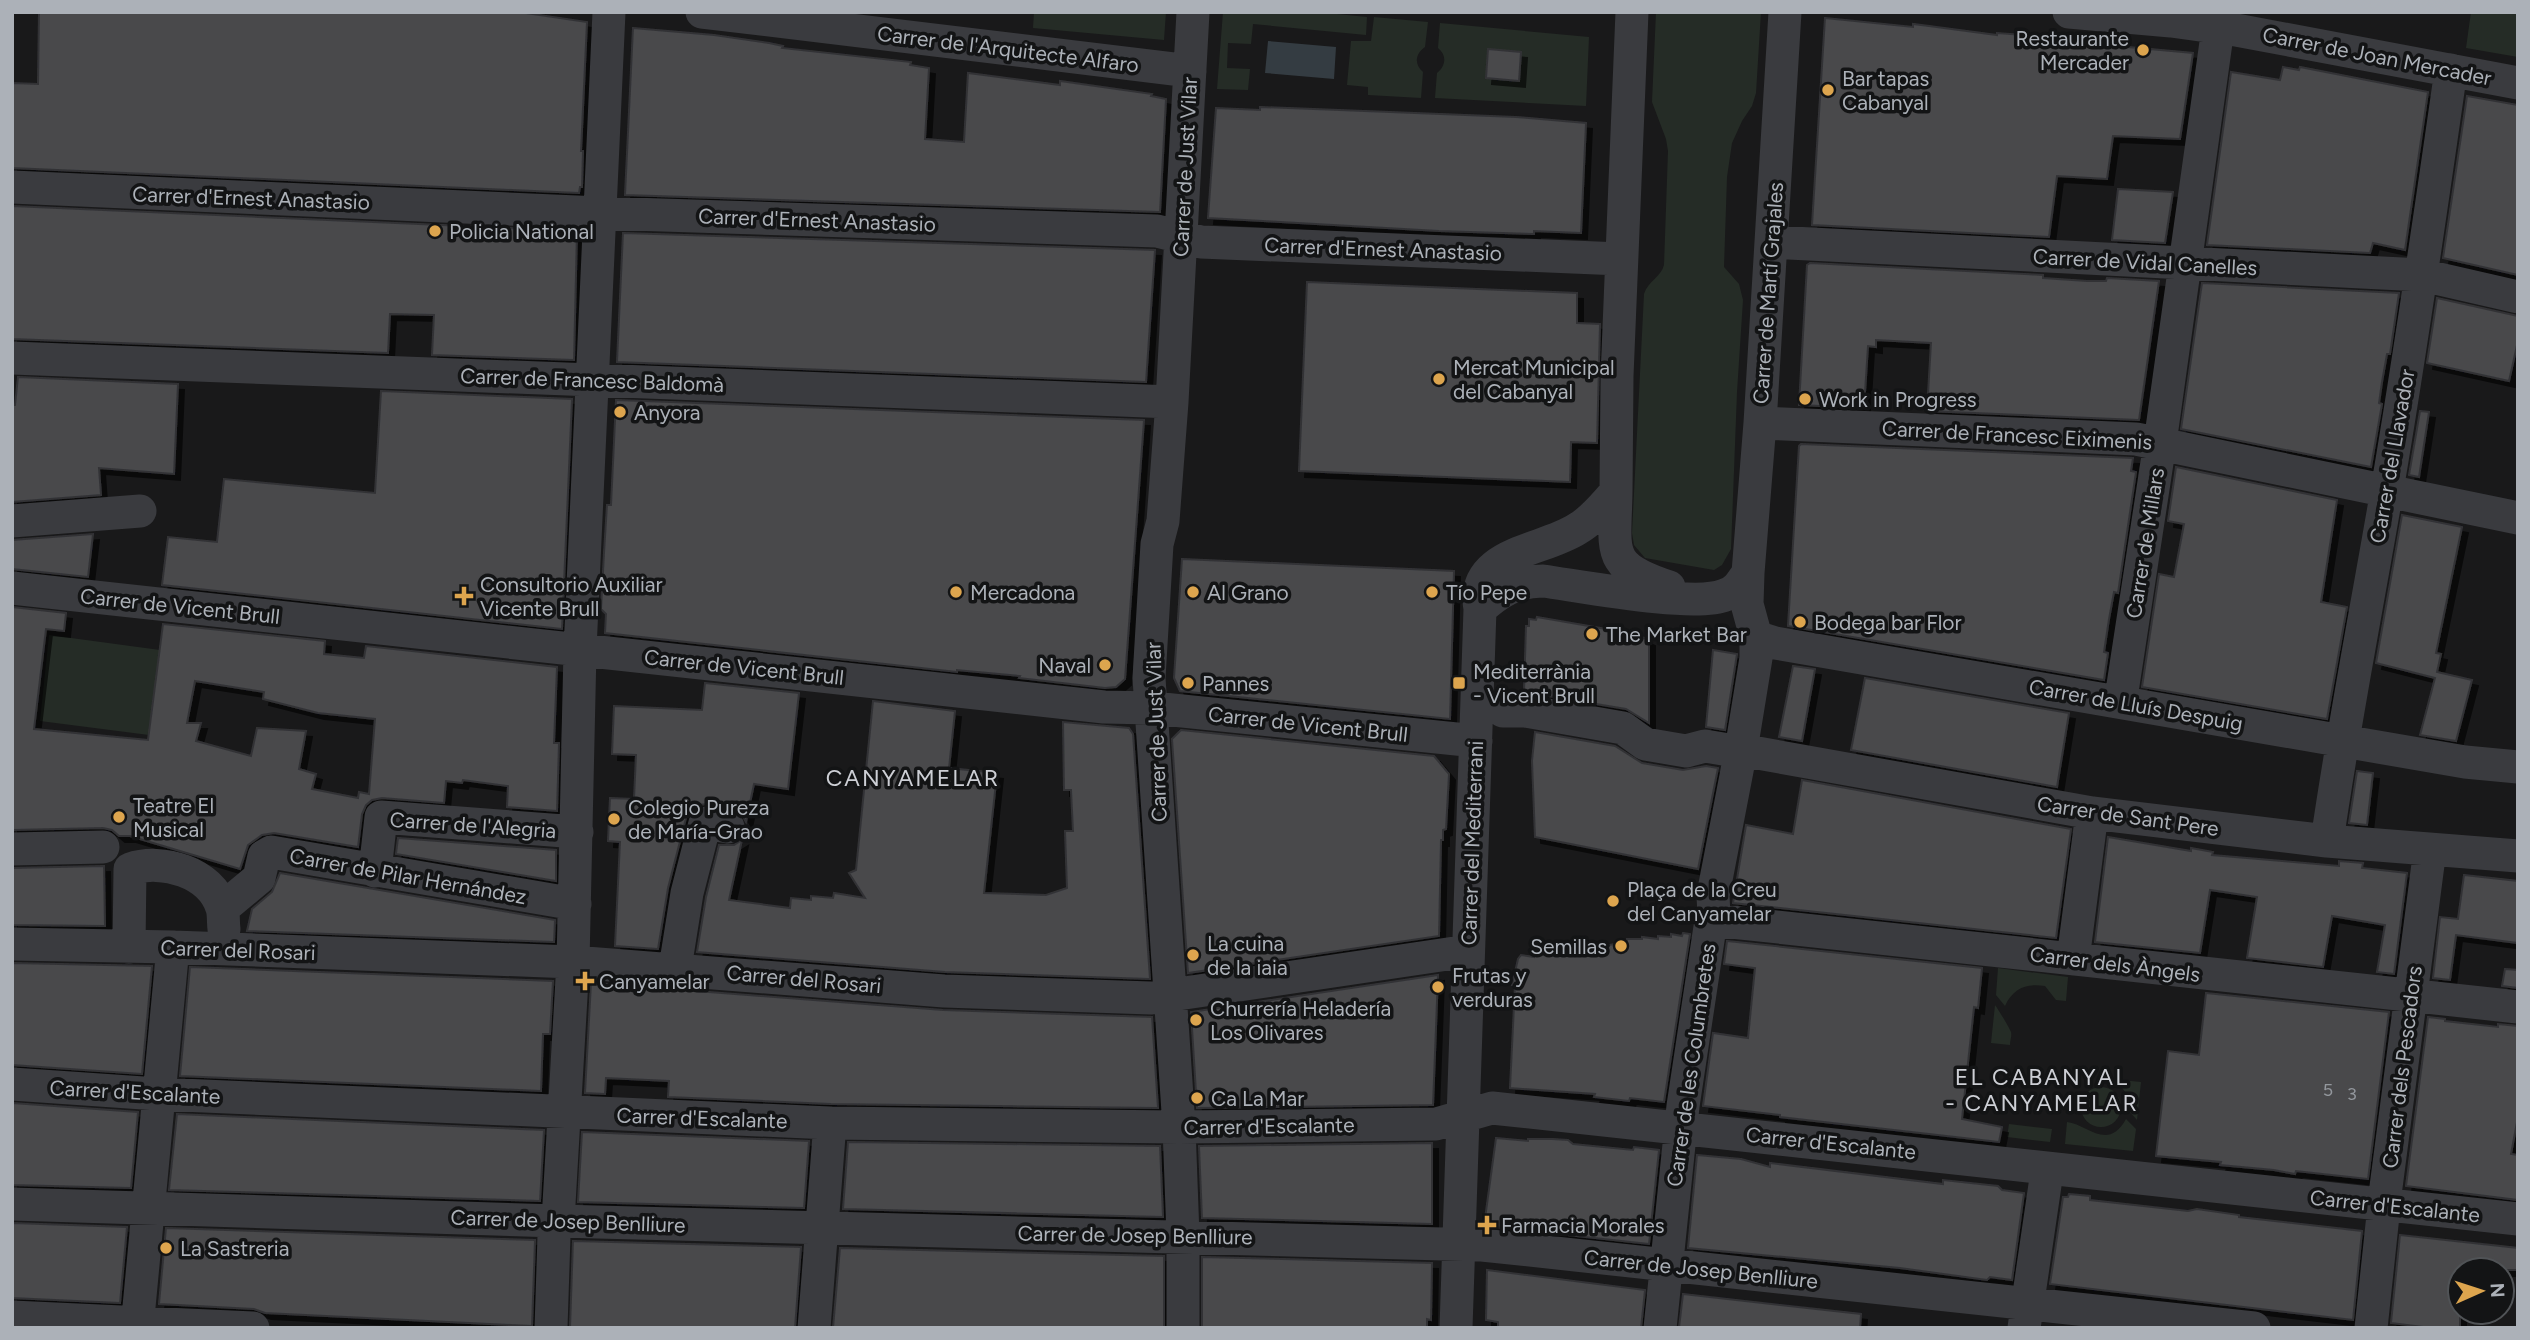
<svg xmlns="http://www.w3.org/2000/svg" width="2530" height="1340" font-family="Figtree,sans-serif">
	<style>
		.green { fill: #252c26 }
		.water { fill: #343c42 }
		.building { fill: #48494c; stroke: #333336; stroke-width: 2; fill-rule: evenodd; filter: url(#shadow) }
		.lines { fill: none; stroke-linecap: round; stroke-linejoin: round }
		.minor { stroke: #3a3b3f; stroke-width: 33 }
		.poi-dot { fill: #dda54e; stroke: #131415; stroke-width: 2.5 }
		.labels { text-anchor: middle; dominant-baseline: central; stroke-width: 7; stroke-linejoin: round; paint-order: stroke }
		.number-label { font-size: 18px; fill: #93979d }
		.poi-label { font-size: 21px; fill: #acb1b8; stroke: #131415; text-anchor: start }
		.street-label { font-size: 21px; fill: #acb1b8; stroke: #131415 }
		.neighbourhood-label { font-size: 23px; letter-spacing: 2px; fill: #cdcfd5; stroke: #131415 }
	</style>
	<defs>
		<filter id="shadow"><feDropShadow dx="6" dy="6" stdDeviation="0" flood-color="#0009"/></filter>
	</defs>
	<rect width="100%" height="100%" fill="#19191a"/>
	<!-- green -->
	<path class="green" d="M1034,12H1166L1164,40L1033,28Z
		M1223,12H1317L1367,17L1366,35L1253,24L1251,44L1228,43L1227,68L1250,69L1248,90L1217,89Z
		M1656,12H1761L1756,93L1752,106L1742,121L1732,143L1727,177L1724,267L1739,284L1743,300L1737,392L1731,549L1722,565L1714,570L1645,558L1634,545L1632,533L1644,294C1648,281 1661,277 1664,265L1668,151L1666,139L1652,102Z
		M2471,12H2518V57L2466,48Z
		M1374,17L1428,22L1425,47C1415,54 1414,64 1423,72L1421,98L1368,95V87L1347,85L1351,41H1371Z
		M1440,23L1589,37L1586,106L1435,98L1437,73C1446,66 1447,55 1438,48Z
		M49,635L160,650L149,735L40,721Z
		M1998,968L2068,977L2066,1001L2056,1000L2045,986C2027,983 2013,988 2005,1006L1996,995Z
		M1995,1005C1998,1009 2009,1027 2011,1032C2012,1036 2010,1040 2010,1045L1991,1043Z
		M2121,1080L2141,1082L2137,1120L2129,1111L2128,1096L2120,1085Z
		M2081 1107a20 20 0 1 1 40 0a20 20 0 1 1-40 0Z
		M2126,1119L2136,1129L2133,1151L2065,1144L2067,1122C2087,1124 2108,1152 2126,1119Z
		M2009,1124L2052,1129L2050,1142L2007,1137Z"/>
	<!-- water -->
	<path class="water" d="M1268,41L1336,47L1334,79L1265,73Z"/>
	<!-- building -->
	<path class="building" d="M39,12H519L587,22L581,151H583L582,187H580L579,193L12,168V83L38,84Z
		M1825,18L1913,27V24L1929,26L1997,35V33L2067,38L2073,42L2193,53L2180,139L2113,136L2107,179L2057,176L2049,237L1812,225Z
		M633,28L714,35L769,43L783,46L782,48L911,62L910,65L929,68L925,139L964,142L968,73L1060,85V81L1152,94L1151,96L1166,99L1160,212L625,195Z
		M1488,49L1521,52L1519,81L1486,78Z
		M2283,67L2299,70L2300,67L2428,92L2405,250L2373,243L2370,253L2207,245L2231,72L2280,80Z
		M2467,96L2518,105V275L2443,258Z
		M1260,107L1516,117L1586,123L1581,233L1534,231V234L1439,231L1208,218L1216,108L1260,110Z
		M2118,189L2173,192L2165,243L2112,240Z
		M12,206L577,231L574,360L432,355L434,315L390,314L388,353L12,339Z
		M623,233L1155,250L1146,382L617,362Z
		M1810,263L2043,275V278L2087,281H2106L2107,278L2159,281L2139,420L1927,411L1931,343L1876,340V347L1868,346L1864,408L1799,405L1807,265Z
		M1307,282L1577,293V323L1600,324L1597,443L1571,442L1570,482L1299,471Z
		M2202,283L2399,293L2390,354H2387L2382,382L2379,403L2382,404L2371,467L2181,429Z
		M2437,298L2518,316V341L2509,381L2427,363Z
		M18,377L178,384L174,474L99,468L101,495L12,502V405H15Z
		M381,391L572,399L562,629L162,585L168,537L217,542L224,479L375,493Z
		M616,400L1144,420L1125,679L1116,687L1105,688L1019,678L1020,676L957,670V672L605,633L606,614L601,609L604,553L607,505H611Z
		M2420,411L2429,412L2419,477L2409,475Z
		M1801,444L2133,458L2131,471L2136,472L2118,593L2114,592L2109,619L2104,652L2108,653L2104,680L1788,626L1799,446Z
		M2176,467L2337,500L2321,602L2347,607L2327,719L2142,687L2159,574L2174,577L2184,524L2168,521Z
		M2402,515L2462,527L2436,653L2441,654L2437,672L2472,680L2456,741L2420,735L2435,678L2376,663Z
		M93,534L88,577L12,569V540Z
		M1182,559L1454,571L1450,719L1180,691L1174,678Z
		M12,607L66,613L64,631L46,629L34,729L148,740L163,624L325,641L324,654L364,658L366,646L557,667L554,743H559L557,811L507,807L508,786L463,780L462,783L446,781L444,803L382,798L372,800L366,805L362,814L358,847L274,833L262,835L248,845L240,869L130,836H119L112,830L103,828L12,830ZM195,681L264,692L263,699L318,713L375,719L369,794L359,792L358,798L312,789L316,774L299,769L306,731L257,728L251,756L196,741L201,723H187Z
		M1537,617L1635,634L1649,640V723L1626,709L1524,692L1526,626H1529V619L1536,620Z
		M1713,650L1737,654L1725,730L1706,727Z
		M1793,666L1815,669L1802,741L1779,737Z
		M1865,678L2069,713L2057,787L1851,750Z
		M705,683L799,693L788,789L754,784L746,822L741,813L731,808L708,804L698,805L691,809L686,818L668,888L658,949L615,946L620,842L608,841L610,798L634,799L636,755L612,754L614,706L702,710Z
		M873,701L955,711L949,768L997,773L984,893L1046,895L1067,888L1065,831H1073L1071,790H1064L1063,722L1129,728L1133,734L1150,979L945,972L697,952L706,897L719,845H734L742,840L729,900L790,908L791,898L811,900V896L833,898L834,893L865,898L849,873L856,870Z
		M1181,730L1434,756L1449,774L1446,829L1443,830V840H1441L1439,936L1188,973L1172,739Z
		M1535,732L1615,746L1642,763L1683,770L1706,766L1718,768L1698,869L1535,837L1532,761Z
		M2357,771L2373,773L2367,825L2349,823Z
		M1802,780L2071,829L2056,938L1733,903L1746,825L1793,834Z
		M2108,837L2191,851V848L2213,852L2212,855L2339,866V861L2363,863L2362,868L2407,873L2394,974L2377,972L2385,925L2332,916L2323,967L2247,958L2257,897L2210,890L2200,953L2095,942Z
		M398,838L556,850V881L396,854Z
		M104,866L105,926L12,925V868Z
		M280,873L555,920L554,942L247,931L252,909L272,892Z
		M2464,875L2518,881V943L2456,935L2450,980L2433,978L2440,917L2458,919Z
		M1683,933L1690,934L1664,1102L1630,1098L1629,1101L1594,1097L1595,1094L1510,1088L1515,985H1512L1518,959L1521,955L1534,957V953L1545,955L1546,951L1557,953L1558,950L1568,952L1569,948L1580,950L1627,942V939H1642V937L1658,939V936L1671,937V934L1682,936Z
		M1727,941L1982,968L1978,1008L1974,1007L1962,1119L2002,1127L1999,1142L1780,1117V1115L1703,1106L1713,1033L1748,1038L1755,968L1724,964Z
		M12,963L152,966L142,1074L12,1065Z
		M190,967L553,981L550,1034H543L541,1091L180,1076Z
		M2505,969L2518,970V988L2502,986Z
		M1438,975L1433,1105L1197,1108L1191,1012Z
		M591,983L943,1010L1152,1017L1158,1108L831,1104L668,1097L669,1081L606,1078L605,1094L585,1093Z
		M2206,993L2389,1012L2368,1179L2296,1171L2295,1174L2274,1170L2220,1165L2221,1162L2156,1156L2168,1051L2199,1055Z
		M2428,1017L2445,1019V1021L2498,1027V1024L2518,1026V1117L2511,1154L2518,1155V1200L2406,1186Z
		M12,1103L138,1112L131,1188L12,1185Z
		M177,1114L544,1130L540,1201L169,1190Z
		M582,1132L809,1141L804,1208L578,1202Z
		M1496,1138L1528,1141V1139H1552L1568,1140L1573,1144L1633,1150L1634,1147L1659,1150L1649,1244L1484,1226Z
		M848,1142L1160,1146L1163,1217L843,1209Z
		M1432,1143V1224L1202,1218L1199,1146Z
		M1697,1155L1741,1159L1770,1167V1163L1943,1184V1180L1998,1186L2002,1190L2024,1193L2012,1280L1990,1277L1987,1280L1900,1268L1688,1248Z
		M2069,1194L2090,1196V1200L2188,1211L2197,1209L2239,1215V1217L2362,1231L2353,1320L2050,1284L2063,1197H2068Z
		M12,1223L127,1227L120,1303L12,1298Z
		M166,1228L535,1240L532,1326L265,1313L254,1309L159,1304Z
		M2400,1235L2518,1248V1270H2460V1328H2431L2391,1323Z
		M573,1241L801,1247L795,1328H570Z
		M840,1248L1164,1256V1328H833Z
		M1202,1257L1432,1263L1431,1320L1427,1319V1328H1202Z
		M1487,1270L1645,1290L1641,1328H1498V1322L1486,1320Z
		M1683,1294L1861,1314L1860,1328H1679Z"/>
	<g class="lines">
		<!-- minor -->
		<path class="minor" d="M702,12L1190,71
			M1785,12L1760,423L1748,573L1747,604L1756,637V658L1741,750L1713,895L1714,917L1722,921L2518,1007
			M2069,12L2171,21L2236,30L2518,83
			M12,187L600,213L1157,231L1201,242L1621,259
			M1771,242L2422,275L2518,297
			M12,358L1172,402
			M1760,423L2136,439L2518,518
			M1616,492C1615,553 1605,566 1669,587
			M12,521L140,511
			M12,588L1104,707L1153,708L1476,741
			M1480,609C1499,592 1516,581 1543,581C1580,586 1695,608 1725,595C1737,591 1741,583 1748,573
			M1756,637L1775,643L2465,762L2518,767
			M2123,685L2160,443L2218,28
			M1503,711H1525L1623,728L1645,744L1686,751L1705,746L1729,750
			M1741,750L2092,813L2327,841L2518,856
			M2327,841C2344,723 2367,607 2387,490C2411,350 2431,210 2451,70
			M12,849L103,847
			M375,871L381,817L577,832
			M223,908L259,878L264,856L271,852L575,904
			M12,944L173,947L573,962L944,991L1151,998L1468,951
			M129,947L130,869C162,858 211,872 222,908C224,914 223,923 224,929
			M2073,959L2092,813
			M675,968L687,893L705,823L728,827
			M12,1084L158,1094L830,1123L1179,1127L1436,1124L1492,1108L2518,1219
			M12,1204L558,1221L1482,1245L2254,1328
			M12,1317L253,1328
			M137,1328L173,947
			M551,1328L554,1236L558,1221L573,962L580,650L609,12
			M814,1328L830,1123
			M1183,1328V1236L1179,1127L1149,678L1157,544L1163,521L1172,402L1193,12
			M1456,1328L1480,609C1470,552 1541,552 1577,529C1593,520 1604,505 1616,492L1617,376L1632,12
			M1660,1328L1683,1106L1710,927
			M2024,1328L2045,1185
			M2371,1328L2386,1187L2430,849"/>
	</g>
	<!-- markers -->
	<g class="poi-dot">
		<circle cx="2143" cy="50" r="7"/>
		<circle cx="1828" cy="90" r="7"/>
		<circle cx="435" cy="231" r="7"/>
		<circle cx="1439" cy="379" r="7"/>
		<circle cx="1805" cy="399" r="7"/>
		<circle cx="620" cy="412" r="7"/>
		<circle cx="956" cy="592" r="7"/>
		<circle cx="1193" cy="592" r="7"/>
		<circle cx="1432" cy="592" r="7"/>
		<path d="M460.5 585.5h7v7h7v7h-7v7h-7v-7h-7v-7h7z"/>
		<circle cx="1800" cy="622" r="7"/>
		<circle cx="1592" cy="634" r="7"/>
		<circle cx="1105" cy="665" r="7"/>
		<circle cx="1188" cy="683" r="7"/>
		<rect x="1452" y="676" width="14" height="14" rx="3.5"/>
		<circle cx="119" cy="817" r="7"/>
		<circle cx="614" cy="819" r="7"/>
		<circle cx="1613" cy="901" r="7"/>
		<circle cx="1621" cy="946" r="7"/>
		<circle cx="1193" cy="955" r="7"/>
		<path d="M581.5 970.5h7v7h7v7h-7v7h-7v-7h-7v-7h7z"/>
		<circle cx="1438" cy="987" r="7"/>
		<circle cx="1196" cy="1020" r="7"/>
		<circle cx="1197" cy="1098" r="7"/>
		<path d="M1483.5 1214.5h7v7h7v7h-7v7h-7v-7h-7v-7h7z"/>
		<circle cx="166" cy="1248" r="7"/>
	</g>
	<g class="labels">
		<!-- number labels -->
		<g class="number-label">
			<text x="2328" y="1090">5</text>
			<text x="2352" y="1094">3</text>
		</g>
		<!-- poi labels -->
		<g class="poi-label">
			<text x="2129" y="38" text-anchor="end">Restaurante<tspan x="2129" dy="24">Mercader</tspan></text>
			<text x="1842" y="78">Bar tapas<tspan x="1842" dy="24">Cabanyal</tspan></text>
			<text x="449" y="231">Policia National</text>
			<text x="1453" y="367">Mercat Municipal<tspan x="1453" dy="24">del Cabanyal</tspan></text>
			<text x="1819" y="399">Work in Progress</text>
			<text x="634" y="412">Anyora</text>
			<text x="480" y="584">Consultorio Auxiliar<tspan x="480" dy="24">Vicente Brull</tspan></text>
			<text x="970" y="592">Mercadona</text>
			<text x="1207" y="592">Al Grano</text>
			<text x="1446" y="592">Tío Pepe</text>
			<text x="1814" y="622">Bodega bar Flor</text>
			<text x="1606" y="634">The Market Bar</text>
			<text x="1091" y="665" text-anchor="end">Naval</text>
			<text x="1473" y="671">Mediterrània<tspan x="1473" dy="24">- Vicent Brull</tspan></text>
			<text x="1202" y="683">Pannes</text>
			<text x="133" y="805">Teatre El<tspan x="133" dy="24">Musical</tspan></text>
			<text x="628" y="807">Colegio Pureza<tspan x="628" dy="24">de María-Grao</tspan></text>
			<text x="1627" y="889">Plaça de la Creu<tspan x="1627" dy="24">del Canyamelar</tspan></text>
			<text x="1207" y="943">La cuina<tspan x="1207" dy="24">de la iaia</tspan></text>
			<text x="1607" y="946" text-anchor="end">Semillas</text>
			<text x="1452" y="975">Frutas y<tspan x="1452" dy="24">verduras</tspan></text>
			<text x="599" y="981">Canyamelar</text>
			<text x="1210" y="1008">Churrería Heladería<tspan x="1210" dy="24">Los Olivares</tspan></text>
			<text x="1211" y="1098">Ca La Mar</text>
			<text x="1501" y="1225">Farmacia Morales</text>
			<text x="180" y="1248">La Sastreria</text>
		</g>
		<!-- street labels -->
		<g class="street-label">
			<text transform="translate(1008 49) rotate(7)">Carrer de l'Arquitecte Alfaro</text>
			<text transform="translate(2377 56) rotate(11)">Carrer de Joan Mercader</text>
			<text transform="translate(1185 167) rotate(-87)">Carrer de Just Vilar</text>
			<text transform="translate(251 198) rotate(2)">Carrer d'Ernest Anastasio</text>
			<text transform="translate(817 220) rotate(2)">Carrer d'Ernest Anastasio</text>
			<text transform="translate(1383 249) rotate(2)">Carrer d'Ernest Anastasio</text>
			<text transform="translate(2145 262) rotate(3)">Carrer de Vidal Canelles</text>
			<text transform="translate(1768 293) rotate(-86)">Carrer de Martí Grajales</text>
			<text transform="translate(592 380) rotate(2)">Carrer de Francesc Baldomà</text>
			<text transform="translate(2017 435) rotate(3)">Carrer de Francesc Eiximenis</text>
			<text transform="translate(2392 456) rotate(-80)">Carrer del Llavador</text>
			<text transform="translate(2145 543) rotate(-81)">Carrer de Millars</text>
			<text transform="translate(180 606) rotate(6)">Carrer de Vicent Brull</text>
			<text transform="translate(744 667) rotate(6)">Carrer de Vicent Brull</text>
			<text transform="translate(2136 705) rotate(10)">Carrer de Lluís Despuig</text>
			<text transform="translate(1308 724) rotate(6)">Carrer de Vicent Brull</text>
			<text transform="translate(1156 732) rotate(-92)">Carrer de Just Vilar</text>
			<text transform="translate(2128 816) rotate(8)">Carrer de Sant Pere</text>
			<text transform="translate(473 825) rotate(4)">Carrer de l'Alegria</text>
			<text transform="translate(1472 843) rotate(-88)">Carrer del Mediterrani</text>
			<text transform="translate(408 876) rotate(10)">Carrer de Pilar Hernández</text>
			<text transform="translate(238 950) rotate(2)">Carrer del Rosari</text>
			<text transform="translate(2115 964) rotate(7)">Carrer dels Àngels</text>
			<text transform="translate(804 979) rotate(5)">Carrer del Rosari</text>
			<text transform="translate(1691 1065) rotate(-82)">Carrer de les Columbretes</text>
			<text transform="translate(2402 1067) rotate(-83)">Carrer dels Pescadors</text>
			<text transform="translate(135 1092) rotate(3)">Carrer d'Escalante</text>
			<text transform="translate(702 1118) rotate(2)">Carrer d'Escalante</text>
			<text transform="translate(1269 1126) rotate(-1)">Carrer d'Escalante</text>
			<text transform="translate(1831 1143) rotate(6)">Carrer d'Escalante</text>
			<text transform="translate(2395 1206) rotate(6)">Carrer d'Escalante</text>
			<text transform="translate(568 1221) rotate(2)">Carrer de Josep Benlliure</text>
			<text transform="translate(1135 1235) rotate(1)">Carrer de Josep Benlliure</text>
			<text transform="translate(1701 1269) rotate(6)">Carrer de Josep Benlliure</text>
		</g>
		<!-- neighbourhood labels -->
		<g class="neighbourhood-label">
			<text x="913" y="778">CANYAMELAR</text>
			<text x="2042" y="1077">EL CABANYAL<tspan x="2042" dy="26">- CANYAMELAR</tspan></text>
		</g>
	</g>
	<!-- border -->
	<rect width="2530" height="1340" fill="none" stroke="#acb1b8" stroke-width="28"/>
	<!-- north arrow -->
	<g transform="translate(2481 1291) rotate(87)"><circle r="33" fill="#131415" stroke="#505356" stroke-width="2"/>
	<path d="M0-5L12 26L0 18L-12 26Z" fill="#dda54e"/>
	<text y="-10" font-size="19" font-weight="bold" text-anchor="middle" fill="#acb1b8">N</text>
	</g>
</svg>
